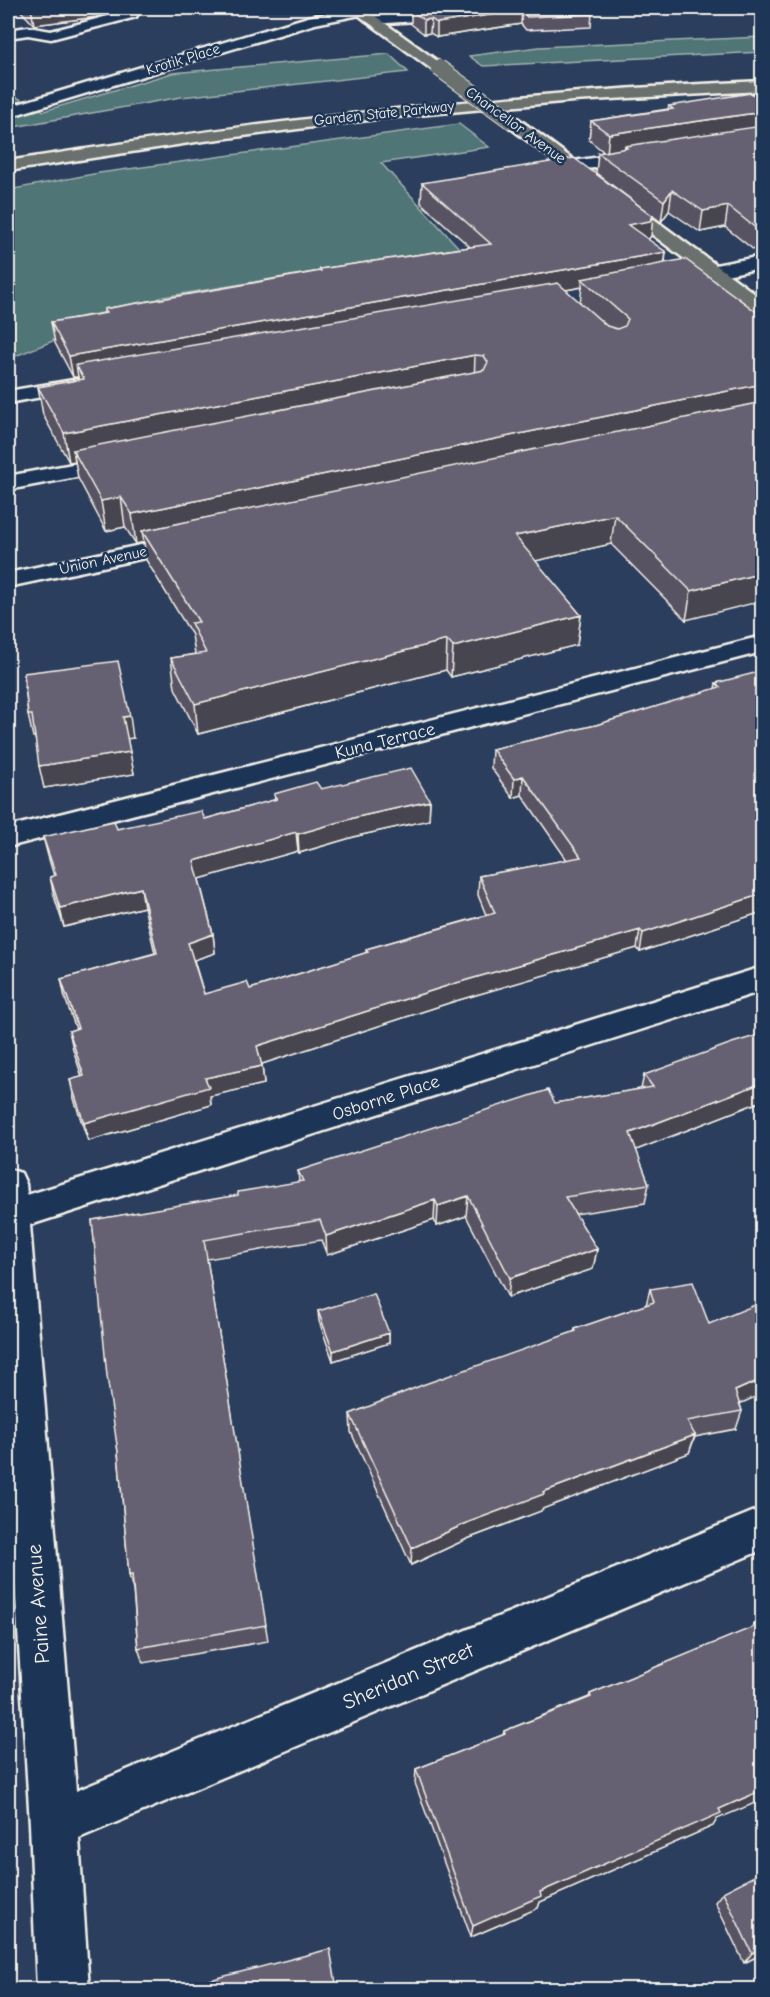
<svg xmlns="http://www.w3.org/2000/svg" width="770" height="1997" font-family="'Comic Neue',sans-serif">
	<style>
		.green { fill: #4f7476; stroke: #a2b2af; stroke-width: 1.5 }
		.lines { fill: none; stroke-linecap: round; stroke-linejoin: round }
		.minor-casing { stroke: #f4f1e8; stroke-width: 5 }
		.major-casing { stroke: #f4f1e8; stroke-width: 5 }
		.highway-casing { stroke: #f4f1e8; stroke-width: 5 }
		.minor { fill: #1d3557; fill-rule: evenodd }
		.major { fill: #6a706d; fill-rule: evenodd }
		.highway { fill: #6a706d; fill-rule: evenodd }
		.major-bridge-casing { stroke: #f4f1e8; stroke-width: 18; stroke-linecap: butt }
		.major-bridge { stroke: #6a706d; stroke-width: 16 }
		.wall { fill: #585363; stroke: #f4f1e8; stroke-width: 1.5; fill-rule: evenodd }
		.shaded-wall { fill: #474450; stroke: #f4f1e8; stroke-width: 1.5 }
		.building { fill: #666173; stroke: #f4f1e8; stroke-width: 1.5 }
		.labels { text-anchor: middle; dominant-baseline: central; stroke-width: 5; stroke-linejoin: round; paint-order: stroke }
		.far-street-label { font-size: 15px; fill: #f4f1e8; stroke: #1d3557 }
		.street-label { font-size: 18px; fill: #f4f1e8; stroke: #1d3557 }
		.near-street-label { font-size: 21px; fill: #f4f1e8; stroke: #1d3557 }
	</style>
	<rect width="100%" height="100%" fill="#2c3e5d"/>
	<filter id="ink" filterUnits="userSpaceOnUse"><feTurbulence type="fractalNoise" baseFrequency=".0167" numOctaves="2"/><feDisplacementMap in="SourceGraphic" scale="12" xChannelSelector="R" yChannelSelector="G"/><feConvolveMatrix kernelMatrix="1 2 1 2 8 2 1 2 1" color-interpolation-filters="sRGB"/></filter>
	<g filter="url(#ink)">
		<!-- green -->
		<path class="green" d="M762,37V52L483,66L469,56L539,47Z
			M389,54L408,72L181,97L8,128V93L44,111L172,73Z
			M459,124L489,147L381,163L459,248L163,297L8,359V190L99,173Z"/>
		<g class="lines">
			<defs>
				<path id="minor" d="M356,8H365L367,11L365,14L315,24L8,117V107L308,17Z
					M131,10L136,11L138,14L136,17L51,39L28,35L8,38V30L28,27L51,31Z
					M457,11L464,15L462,18L372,24L365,20L372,16Z
					M642,151L648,152L650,156L648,160L539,176L533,175L530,171L533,167L539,166Z
					M762,256V268L679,284L672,282L669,278L672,274L679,272Z
					M85,378L92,380L96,384L92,388L8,403V391Z
					M121,455L129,457L132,462L129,467L8,490V476Z
					M188,535L197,537L200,542L197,547L8,587V573Z
					M762,636V652L8,847V827Z
					M762,967V991L30,1225L76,1791L762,1508V1550L79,1838L89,1990H37L30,1824L8,1469V1169L21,1173L26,1184L27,1195Z"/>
				<path id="major" d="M349,8H364L447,68L444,71H434Z
					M510,115L516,117L762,299V314L755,312L504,123L502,120L504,117Z"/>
				<path id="highway" d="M762,81V91L573,101L384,118L196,142L8,171V161C258,121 509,92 762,81Z"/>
			</defs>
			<!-- minor casing -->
			<use href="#minor" class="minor-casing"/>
			<!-- major casing -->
			<use href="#major" class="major-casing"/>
			<!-- highway casing -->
			<use href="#highway" class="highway-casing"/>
			<!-- minor -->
			<use href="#minor" class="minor"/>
			<!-- major -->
			<use href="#major" class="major"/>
			<!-- highway -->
			<use href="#highway" class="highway"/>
			<defs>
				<path id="major-bridge" d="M439,68L510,120"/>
			</defs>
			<!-- major-bridge casing -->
			<use href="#major-bridge" class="major-bridge-casing"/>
			<!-- major-bridge -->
			<use href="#major-bridge" class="major-bridge"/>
		</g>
		<!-- wall -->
		<path class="wall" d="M18,8H168L139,11L130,8L96,17L34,25Z
			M390,8H586L592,14L591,27L526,30L521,24L437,37L430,33L424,34L411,24V12H396Z
			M669,106L762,112V254H759L725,227L700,232L669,211L661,222L596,173L598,153L604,152L589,140L591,121L668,109Z
			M422,183L651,236L648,240L666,252L665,263L762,316L686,620L611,544L535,561L581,615L577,645L451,677L446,670L198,734L175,688L171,658L195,654L192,635L146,560L144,542L136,544L125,527L106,531L78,478L75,461L69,462L43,415L38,387L79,380L78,377H73L55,343L51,322L104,313V309L320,271V269L470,247L421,203ZM582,287L580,303L565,290Z
			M24,673L133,738H127L134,774L44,788L35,737H33L28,715Z
			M762,677V912L640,952L637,948L452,1002L262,1064L264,1084L210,1096L211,1105L88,1141L74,1099L70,1080L82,1077L73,1049L69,1031L76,1029L65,998L61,979L155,953L144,907L64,927L54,896L50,877L54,876L48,856L43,837L205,819L275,800L274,794L321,789L430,801L429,820L357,836L299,853L298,851L199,879L213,934L215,953L194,960L204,994L250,989L366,953V949L486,915L478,895L479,876L567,860L522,795L513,798L491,768L492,749L596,725L715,689L716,683Z
			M762,1034V1101L636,1150L649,1184L645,1203L575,1214L597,1249L593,1269L508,1297L466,1216L437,1226L434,1220L327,1255L321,1240L207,1259L268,1641L143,1663L138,1648L133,1590L129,1575L118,1452L92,1220L238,1196L299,1182L298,1171L555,1103L641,1089L644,1075Z
			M650,1289L740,1404L742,1411L736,1429L695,1437L689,1453L542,1509L541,1511L467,1539L411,1565L351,1432L350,1414L574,1332L575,1329L646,1305Z
			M318,1311L389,1333V1343L333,1361L319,1321Z
			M762,1620L717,1819L713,1826L540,1902L538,1908L471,1937L415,1783L416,1769L503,1735L504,1731L589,1697L590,1694L752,1628L754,1623Z
			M723,1892L762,1954L744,1963L715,1902Z"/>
		<!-- shaded-wall -->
		<path class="shaded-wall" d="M31,8H130L96,17L34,25Z
			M138,8H168L139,11Z
			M522,10L521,24L437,37V23Z
			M431,19L430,33L424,34V20Z
			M762,112V131L627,148L625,146L624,151L607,154L609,134Z
			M672,190L669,211L661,222L664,201Z
			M728,206L725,227L700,232L703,211Z
			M653,216L651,236L647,241L628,225Z
			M666,252L663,273L582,279V287L82,376L76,365L78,377H73L69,356Z
			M475,355L474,383L73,450L75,461L69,462L64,433Z
			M762,384V406L142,531L144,542L136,544L132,514Z
			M121,497L125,527L106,531L101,501Z
			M615,515L611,544L513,566L515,536Z
			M762,573V601L686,620L691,591Z
			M581,615L577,645L451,677L453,647Z
			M447,640L446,670L198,734L195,704Z
			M130,716L133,738L126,739L123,717Z
			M130,752L134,774L44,788L39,766Z
			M523,776L522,795L513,798L514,779Z
			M430,801L429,820L357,836L299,853L298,834L357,817Z
			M296,832L298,851L196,880L194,861Z
			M141,888L144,907L64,927L60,908Z
			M762,894V912L640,952L643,933Z
			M640,930L637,948L452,1002L259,1065L257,1046L453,984Z
			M213,934L215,953L191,961L188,943Z
			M262,1066L264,1084L210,1096L211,1105L88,1141L84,1123L205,1078Z
			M762,1083V1101L626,1154L630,1133Z
			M468,1196L466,1216L437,1226L438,1206Z
			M435,1200L434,1220L327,1255L326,1236Z
			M597,1249L593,1269L508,1297L510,1278Z
			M389,1333V1343L333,1361V1351Z
			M762,1379V1394L728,1409L735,1391Z
			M695,1435L689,1453L542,1509L541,1511L467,1539L411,1565L412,1548L469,1522L543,1492Z
			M762,1790V1800L717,1819L713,1826L540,1902L538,1908L471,1937L473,1926L540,1892L719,1809Z
			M762,1948V1954L744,1963L752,1953Z"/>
		<!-- building -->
		<path class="building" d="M453,8H586L592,14L527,17L522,10L437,23L431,19L424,20L411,10Z
			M751,93L762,100V112L609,134L591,121L673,109L669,106Z
			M762,126V233L728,206L703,211L672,190L664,201L598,153L627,148L625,146Z
			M574,158L653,216L650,221L628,225L666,252L69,356L51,322L107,313L104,309L321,271L320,269L491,244L422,183Z
			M685,259L762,316V384L132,514L121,497L101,501L73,450L484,370L488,362L484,356L475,355L64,433L38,387L84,379L76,365L558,283L607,326L617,329L625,326L628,319L582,279Z
			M762,402V573L691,591L615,515L515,536L581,615L453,647L447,640L195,704L171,658L206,653L191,623L199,622L142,531Z
			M118,661L130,716L123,717L130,752L39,766L32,715H28L24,673Z
			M758,672L762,677V894L643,933L640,930L453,984L257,1046L262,1066L205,1078L209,1087L84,1123L70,1080L84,1076L69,1031L78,1028L61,979L157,953L141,888L60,908L50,877L56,875L43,837L114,821L117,829L201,811L205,819L277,799L274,794L316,782L321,789L411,768L430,801L357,817L298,834L296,832L194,861L213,934L188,943L204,994L247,982L250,989L368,952L366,949L495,913L479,876L581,857L523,776L514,779L492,749L596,725L720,687L716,683Z
			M762,1034V1083L630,1133L649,1184L565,1197L597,1249L510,1278L468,1196L438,1206L435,1200L326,1236L320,1220L204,1240L266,1625L138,1648L132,1574L129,1575L118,1452L107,1376L92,1220L238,1195V1192L303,1181L298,1171L548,1090L555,1103L653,1087L644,1075L732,1043Z
			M693,1282L709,1324L762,1302V1379L735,1391L742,1411L687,1421L695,1435L543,1492L544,1494L469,1522L412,1548L350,1414L425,1384L576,1331L575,1329L654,1302L650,1289Z
			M374,1294L389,1333L333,1351L318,1311Z
			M762,1620V1790L719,1809L721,1813L540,1892L541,1896L473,1926L416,1769L505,1734L504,1731L591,1697L590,1694L756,1626L754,1623Z
			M762,1872V1948L752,1953L723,1892Z
			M330,1949L337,1989H175Z"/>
	</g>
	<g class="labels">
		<!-- far-street labels -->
		<g class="far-street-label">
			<text transform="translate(183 59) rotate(-17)">Krotik Place</text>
			<text transform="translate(384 113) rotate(-6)">Garden State Parkway</text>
			<text transform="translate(516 125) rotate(36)">Chancellor Avenue</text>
			<text transform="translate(103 560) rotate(-12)">Union Avenue</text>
		</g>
		<!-- street labels -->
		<g class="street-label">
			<text transform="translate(385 741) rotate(-14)">Kuna Terrace</text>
			<text transform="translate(386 1098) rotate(-18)">Osborne Place</text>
		</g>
		<!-- near-street labels -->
		<g class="near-street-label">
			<text transform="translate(38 1604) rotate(-94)">Paine Avenue</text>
			<text transform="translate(408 1676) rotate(-23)">Sheridan Street</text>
		</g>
	</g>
	<!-- margin -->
	<rect width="770" height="1997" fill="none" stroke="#1d3557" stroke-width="30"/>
	<rect x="15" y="15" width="740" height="1967" fill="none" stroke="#f4f1e8" stroke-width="2" filter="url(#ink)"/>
</svg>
